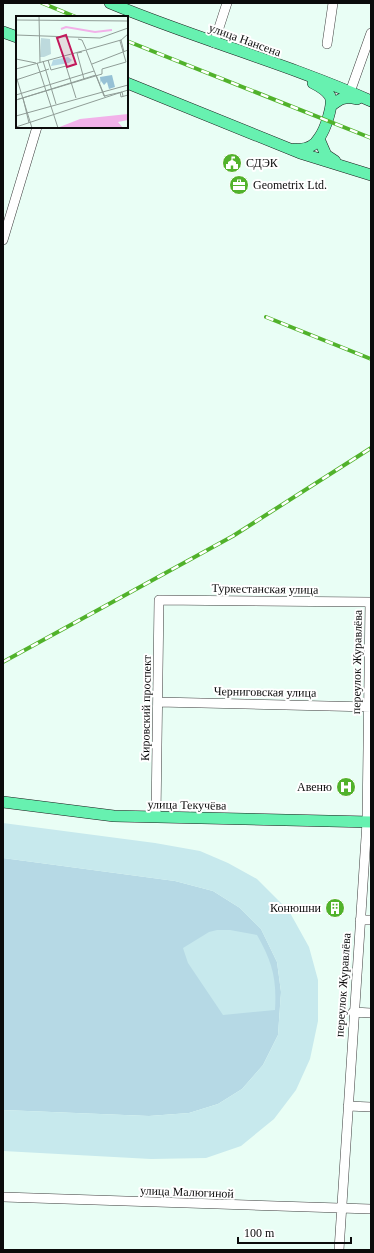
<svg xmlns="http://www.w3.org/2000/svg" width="374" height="1253" font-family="Georgia,serif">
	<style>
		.green { fill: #b6d9e5 }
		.pitch { fill: #c7e9ed }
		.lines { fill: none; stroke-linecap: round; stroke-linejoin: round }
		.minor-casing { stroke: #3e3e3e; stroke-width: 10 }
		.major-casing { stroke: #1c1c1c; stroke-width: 12 }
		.minor { stroke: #fff; stroke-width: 9 }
		.major { stroke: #67f1b0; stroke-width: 11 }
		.rail-casing { stroke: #51b22b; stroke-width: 4 }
		.rail { stroke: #fff; stroke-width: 2.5; stroke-dasharray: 8; stroke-linecap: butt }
		.labels { text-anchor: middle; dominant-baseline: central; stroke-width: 4; stroke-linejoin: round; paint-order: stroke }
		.street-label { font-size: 12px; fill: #0b0b0b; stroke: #fff }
		.poi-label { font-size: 12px; fill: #0b0b0b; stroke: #fff; text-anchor: start }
		.inset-river { fill: none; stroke: #f2b1e9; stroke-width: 2 }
		.inset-road { fill: none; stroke: #909d97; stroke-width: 1 }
		.view { fill: #c2185b; fill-opacity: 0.15; stroke: #c2185b; stroke-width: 2 }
		.inset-edge { fill: none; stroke: #0b0b0b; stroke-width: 2 }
	</style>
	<rect width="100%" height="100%" fill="#e9fef5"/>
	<!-- green -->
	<path class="green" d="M3,858L175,881L213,891L240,908L261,929L277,962L281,992L278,1035L263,1065L242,1089L218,1104L189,1113L149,1116L3,1110Z"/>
	<!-- pitch -->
	<path class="pitch" d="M3,823L155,843L200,851L228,863L257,879L289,911L309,947L318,980V1021L310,1059L296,1090L274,1119L241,1146L206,1158L151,1159L3,1151V1110L149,1116L189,1113L218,1104L242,1089L263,1065L278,1035L281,992L277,962L261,929L240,908L213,891L175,881L3,858Z
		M217,930H230L257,935C272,961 277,979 275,1010L223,1015L188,963L183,948L209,932Z"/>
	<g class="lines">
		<defs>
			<path id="minor" d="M214,43L227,3
				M327,44L333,3
				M350,92L371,33
				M3,240L37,127
				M158,702L371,707
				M156,817L159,600L371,602
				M360,920H371
				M353,1012L371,1013
				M348,1106L371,1107
				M3,1197L371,1209
				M339,1250L367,822L370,602"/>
			<path id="major" d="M110,3C196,39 286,63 371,101
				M3,32L17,37
				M127,83L300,153L371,175
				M331,106C340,98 346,96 357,99
				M319,139L326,155L335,161
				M295,149C304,150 314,147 319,138C325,130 334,105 330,96C326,90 319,86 313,83
				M3,802L114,816L371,822"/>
		</defs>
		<!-- minor casing -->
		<use href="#minor" class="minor-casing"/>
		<!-- major casing -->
		<use href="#major" class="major-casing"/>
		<!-- minor -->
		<use href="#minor" class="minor"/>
		<!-- major -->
		<use href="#major" class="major"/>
		<defs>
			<path id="rail" d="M42,3L76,17
				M127,41L371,138
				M266,317L371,359
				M3,662L233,536L371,448"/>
		</defs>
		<!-- rail casing -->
		<use href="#rail" class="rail-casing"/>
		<!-- rail -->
		<use href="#rail" class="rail"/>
	</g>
	<!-- icons -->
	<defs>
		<symbol id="civic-disc" viewBox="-11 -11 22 22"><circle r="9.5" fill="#51b22b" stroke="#fff"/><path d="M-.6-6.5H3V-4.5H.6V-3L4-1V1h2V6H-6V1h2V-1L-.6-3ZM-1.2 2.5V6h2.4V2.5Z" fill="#fff"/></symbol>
		<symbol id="office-disc" viewBox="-11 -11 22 22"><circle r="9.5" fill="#51b22b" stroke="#fff"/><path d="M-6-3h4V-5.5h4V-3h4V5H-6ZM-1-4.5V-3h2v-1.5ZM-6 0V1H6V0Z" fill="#fff"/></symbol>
		<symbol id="hospital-disc" viewBox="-11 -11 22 22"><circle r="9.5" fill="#51b22b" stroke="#fff"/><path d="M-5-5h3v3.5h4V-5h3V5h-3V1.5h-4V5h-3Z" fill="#fff"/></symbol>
		<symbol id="building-disc" viewBox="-11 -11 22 22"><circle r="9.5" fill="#51b22b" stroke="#fff"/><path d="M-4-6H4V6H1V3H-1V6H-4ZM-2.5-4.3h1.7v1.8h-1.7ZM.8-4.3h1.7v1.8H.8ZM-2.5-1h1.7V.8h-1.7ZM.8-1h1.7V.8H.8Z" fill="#fff"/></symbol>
	</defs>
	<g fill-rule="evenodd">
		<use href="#civic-disc" x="221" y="152" width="22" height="22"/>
		<use href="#office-disc" x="228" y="174" width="22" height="22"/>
		<use href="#hospital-disc" x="335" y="776" width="22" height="22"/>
		<use href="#building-disc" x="324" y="897" width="22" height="22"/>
	</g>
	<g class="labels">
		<!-- street labels -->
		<g class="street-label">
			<text transform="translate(245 40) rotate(20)">улица Нансена</text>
			<text transform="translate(265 589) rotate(1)">Туркестанская улица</text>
			<text transform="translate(357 662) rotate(-89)">переулок Журавлёва</text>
			<text transform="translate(265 692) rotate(1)">Черниговская улица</text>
			<text transform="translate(146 708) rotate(-89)">Кировский проспект</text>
			<text transform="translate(187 805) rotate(1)">улица Текучёва</text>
			<text transform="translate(343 985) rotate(-86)">переулок Журавлёва</text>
			<text transform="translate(187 1192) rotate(2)">улица Малюгиной</text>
		</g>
		<!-- poi labels -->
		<g class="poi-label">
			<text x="246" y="163">СДЭК</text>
			<text x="253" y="185">Geometrix Ltd.</text>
			<text x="332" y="787" text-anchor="end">Авеню</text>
			<text x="321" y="908" text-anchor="end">Конюшни</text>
		</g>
	</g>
	<!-- overview -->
	<g transform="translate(16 16)">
		<rect width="112" height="112" fill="#e9fef5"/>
		<path d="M52,41L56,44L53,47L35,50L37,44Z" fill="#b6d9e5"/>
		<path d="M96,59L99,71L93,73L91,66L88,69L85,65V69L84,61Z" fill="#96c1d5"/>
		<path d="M25,22L34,23L35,38L28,41H24Z" fill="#bddadd"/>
		<path d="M112,98V104L102,106L107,112H41L64,103Z" fill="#f2b1e9"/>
		<path class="inset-river" d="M45,13L50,11L79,16L96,14M60,112L85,107L100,112"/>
		<path class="inset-road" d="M23,0L24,46M0,4L112,5M0,19L84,22L112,12M62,23L66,24L70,33M105,24L108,36M70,34L88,80M70,34L105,24M66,36L61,37L68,63M0,43L20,47M32,44L35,54L50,50L60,82M27,45L40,88M21,47L42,112M76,48L112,34M0,53L70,34M80,59L89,81M0,60L16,112M0,64L33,53M104,76L105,81L112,79M0,79L78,55M88,80L106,76L107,80M7,82L13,107M0,84L80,59M0,84L86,58V53L110,46L104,25L112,18M0,100L112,69M0,111L112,74"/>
		<path class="view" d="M50,19L60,48L51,51L41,22Z"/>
		<rect width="112" height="112" class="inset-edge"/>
	</g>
	<!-- border -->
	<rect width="374" height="1253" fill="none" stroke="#0b0b0b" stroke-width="8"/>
	<!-- scale -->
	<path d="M238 1237v6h113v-6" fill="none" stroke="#0b0b0b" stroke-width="2"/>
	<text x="244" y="1237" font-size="12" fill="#0b0b0b" stroke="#ffffff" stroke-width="3" paint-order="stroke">100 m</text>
</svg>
